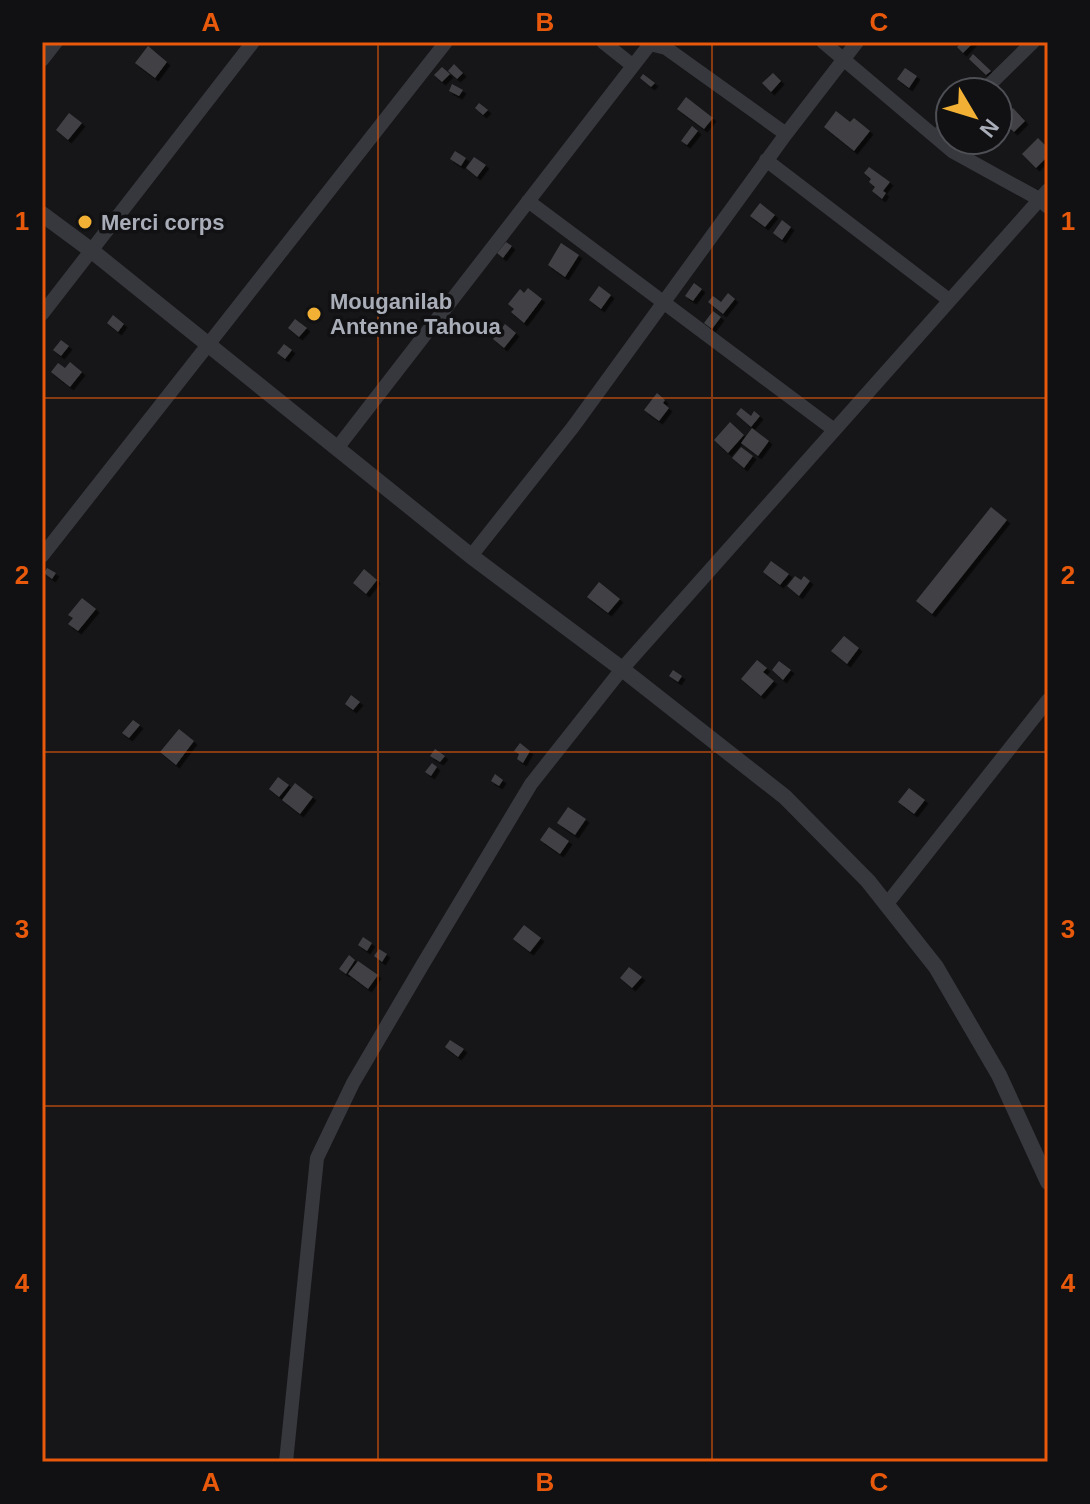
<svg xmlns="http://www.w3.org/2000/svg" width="1090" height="1504" font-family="Helvetica,sans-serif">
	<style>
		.building { fill: #404145; filter: url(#shadow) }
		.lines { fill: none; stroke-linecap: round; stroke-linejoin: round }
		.minor { stroke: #37383d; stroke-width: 14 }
		.tertiary { stroke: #37383d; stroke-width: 16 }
		.grid { fill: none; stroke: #e8590c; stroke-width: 2; stroke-opacity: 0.55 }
		.poi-dot { fill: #f2b134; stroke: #111113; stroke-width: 3 }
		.labels { text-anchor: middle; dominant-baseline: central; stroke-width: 7; stroke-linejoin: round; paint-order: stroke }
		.poi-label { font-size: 22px; font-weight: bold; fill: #a8adb8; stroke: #111113; text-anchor: start }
		.neatline { fill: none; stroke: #e8590c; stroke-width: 3 }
		.grid-label { font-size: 26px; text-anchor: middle; font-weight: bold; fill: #e8590c }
	</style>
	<defs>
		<filter id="shadow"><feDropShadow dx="3.5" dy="3.5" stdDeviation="0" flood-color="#0009"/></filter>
	</defs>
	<rect width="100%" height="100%" fill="#161618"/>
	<!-- building -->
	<path class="building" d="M962,42H974L963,53L957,47Z
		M148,46L167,62L155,78L135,63Z
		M973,54L991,71L986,75L969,59Z
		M454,64L463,73L457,79L448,71Z
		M442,67L450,74L442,82L434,75Z
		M905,68L917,76L909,88L897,79Z
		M773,73L781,81L771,92L762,83Z
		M643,74L655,83L651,87L640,78Z
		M452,84L463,90L459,96L449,91Z
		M686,97L713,118L704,129L677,109Z
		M479,103L488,110L483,115L475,108Z
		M1013,108L1025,121L1014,132L1001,120Z
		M836,111L850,122L854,118L870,131L854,151L824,127Z
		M69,113L82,123L68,140L56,130Z
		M692,126L698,131L687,145L681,141Z
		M1038,138L1048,148V156L1036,168L1022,154Z
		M455,151L466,158L461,166L450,159Z
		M474,157L486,165L477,177L466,168Z
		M869,167L890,182L883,191L886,193L882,199L872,191L875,187L869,182L871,179L864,173Z
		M760,203L775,215L765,227L750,216Z
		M782,220L791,227L782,240L773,233Z
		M506,242L512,246L503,258L497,253Z
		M561,243L579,255L565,277L548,265Z
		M694,283L702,289L693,301L685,296Z
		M599,286L611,295L601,309L589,300Z
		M528,288L542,299L524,323L511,312L514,309L508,304L520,289L524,293Z
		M728,293L735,299L723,314L708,302L713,296L721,302Z
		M713,311L721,317L712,329L704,323Z
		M113,315L124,324L118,332L107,323Z
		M295,319L307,328L299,337L288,328Z
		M505,324L516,333L504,348L493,339Z
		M61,340L69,346L61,356L53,350Z
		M284,344L292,350L285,359L277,353Z
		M70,362L82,372L70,387L51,372L58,363L65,368Z
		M657,393L665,400L663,403L669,408L659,421L644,410Z
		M741,408L751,416L754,411L760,416L751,427L736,414Z
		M730,422L744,435L728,453L714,440Z
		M752,428L769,441L758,456L741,443Z
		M741,447L753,456L744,468L732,458Z
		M991,507L1007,520L932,614L916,601Z
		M771,561L789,574L780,585L763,572Z
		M47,568L56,573L52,579L44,573Z
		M364,569L377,580L366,594L353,583Z
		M795,576L801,580L804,576L810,581L799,596L787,586Z
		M599,582L620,599L608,613L587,597Z
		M82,598L96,609L78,631L68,624L73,618L68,615Z
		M844,636L859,648L847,664L831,651Z
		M757,660L767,668L763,672L774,681L761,696L741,679Z
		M779,661L791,670L783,680L772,670Z
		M673,670L682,676L678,682L669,676Z
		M351,695L360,702L353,710L345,704Z
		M133,720L140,725L129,738L122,733Z
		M179,729L194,741L176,765L160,752Z
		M520,743L530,751L523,763L517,759L519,754L514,751Z
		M435,749L445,756L440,762L430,756Z
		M432,763L437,767L431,776L425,772Z
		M495,774L503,780L499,786L491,781Z
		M278,777L289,785L279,797L269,789Z
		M295,783L313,797L300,814L282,800Z
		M909,788L925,800L914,814L898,802Z
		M568,807L586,819L575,835L557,823Z
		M549,827L569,841L560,854L540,840Z
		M524,925L541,938L530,952L513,939Z
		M363,937L372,943L367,951L358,945Z
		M379,949L387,954L382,962L374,956Z
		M349,955L355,960L346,974L339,969Z
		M358,961L378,975L368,989L348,974Z
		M629,967L642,977L632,988L620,978Z
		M450,1040L464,1049L458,1057L445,1047Z"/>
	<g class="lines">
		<!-- minor -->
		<path class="minor" d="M603,42L632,65
			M823,42L952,151L1039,199L1048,207
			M42,60L56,42
			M982,92L1033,42
			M936,137L950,123
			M766,160L949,300
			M528,201L833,429
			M42,314L253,42
			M338,447L650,44L666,48L786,134
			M42,556L446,42
			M471,556L573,427L786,134L857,42
			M886,905L1048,700
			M286,1462L317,1158L353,1083L423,964L531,784L622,669L1048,190"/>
		<!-- tertiary -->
		<path class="tertiary" d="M42,214L92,251L471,556L622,669L785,797L868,881L936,967L999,1075L1048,1182"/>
	</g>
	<!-- grid -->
	<path class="grid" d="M378,42V1462M712,42V1462M42,398H1048M42,752H1048M42,1106H1048"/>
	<!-- markers -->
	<g class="poi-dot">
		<circle cx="85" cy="222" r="8"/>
		<circle cx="314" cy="314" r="8"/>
	</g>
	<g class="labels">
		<!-- poi labels -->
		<g class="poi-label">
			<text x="101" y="222">Merci corps</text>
			<text x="330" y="301">Mouganilab<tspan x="330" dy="25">Antenne Tahoua</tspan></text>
		</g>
	</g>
	<!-- border -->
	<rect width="1090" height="1504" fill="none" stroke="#111113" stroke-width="88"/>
	<!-- north arrow -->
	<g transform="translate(974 116) rotate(128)"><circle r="38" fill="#111113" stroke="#4d4f55" stroke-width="2"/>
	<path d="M0-6L14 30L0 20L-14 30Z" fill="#f2b134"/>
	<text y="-12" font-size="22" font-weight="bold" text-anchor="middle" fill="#a8adb8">N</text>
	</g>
	<rect x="44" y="44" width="1002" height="1416" class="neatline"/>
	<g class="grid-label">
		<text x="211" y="31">A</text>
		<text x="545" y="31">B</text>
		<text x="879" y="31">C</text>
		<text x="22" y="230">1</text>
		<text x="1068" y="230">1</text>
		<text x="22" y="584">2</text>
		<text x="1068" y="584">2</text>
		<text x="22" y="938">3</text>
		<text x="1068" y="938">3</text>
		<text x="22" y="1292">4</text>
		<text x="1068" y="1292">4</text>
		<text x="211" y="1491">A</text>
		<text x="545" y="1491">B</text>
		<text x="879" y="1491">C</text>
	</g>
</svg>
